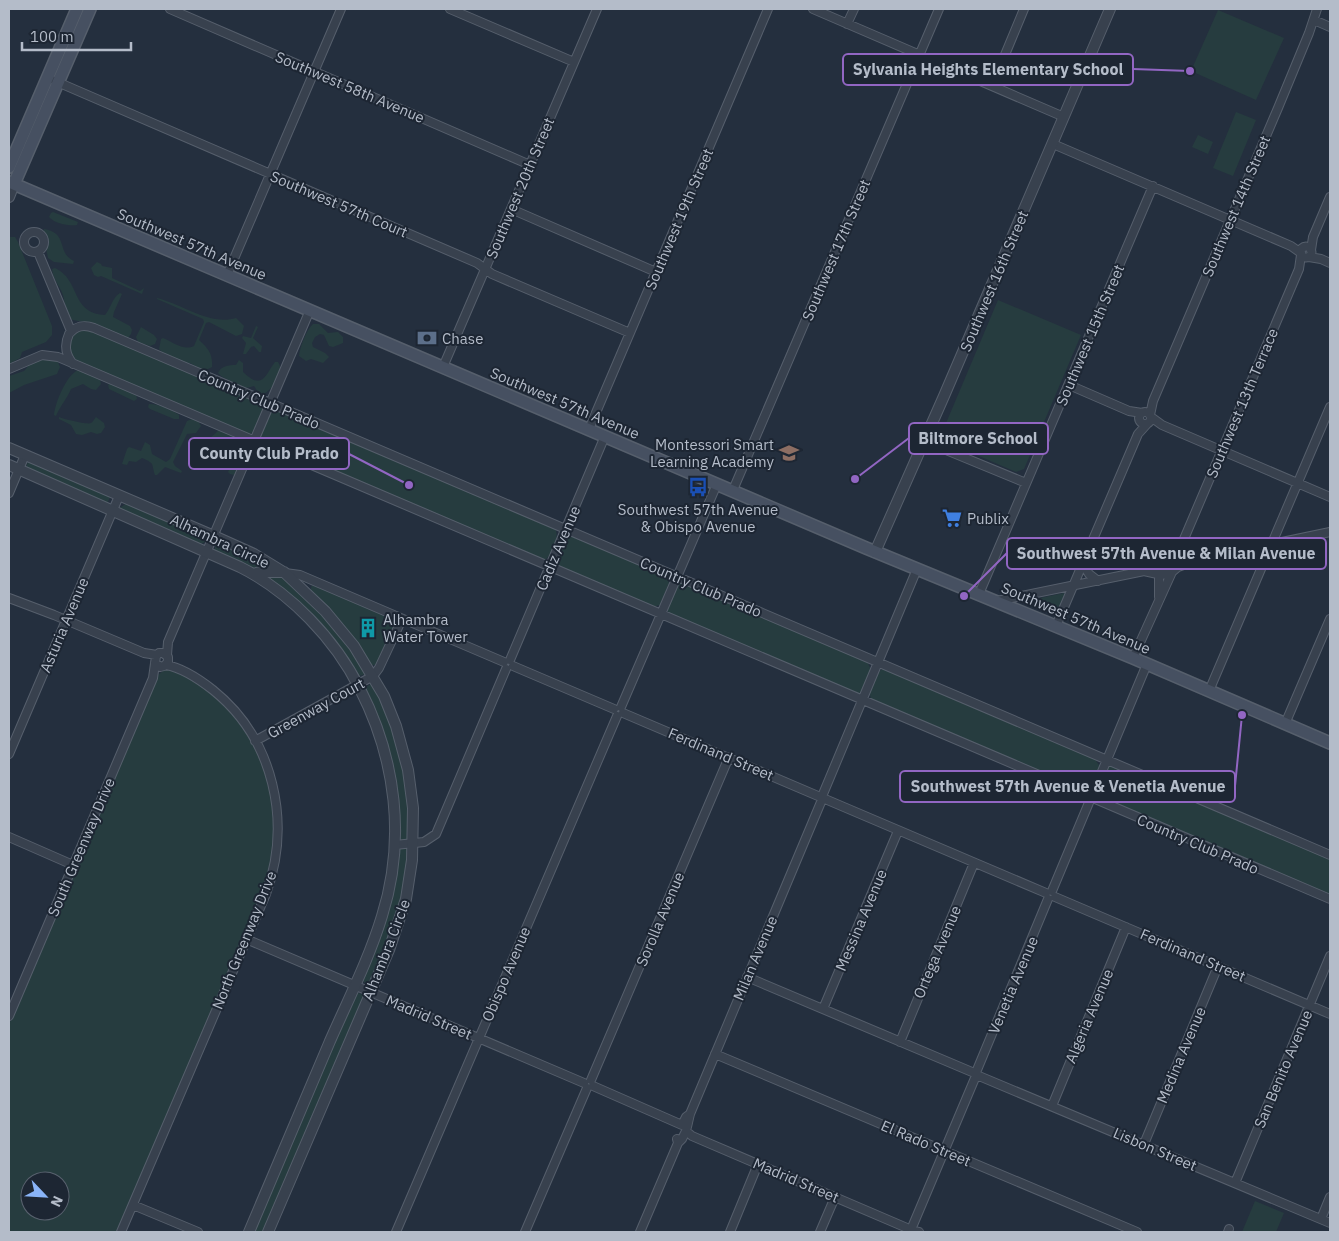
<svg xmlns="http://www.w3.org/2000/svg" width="1339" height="1241" font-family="'IBM Plex Sans',sans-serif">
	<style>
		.green { fill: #263c3f; fill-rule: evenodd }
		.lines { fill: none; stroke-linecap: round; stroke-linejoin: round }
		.minor-casing { stroke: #565f6c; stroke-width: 10 }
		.tertiary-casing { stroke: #565f6c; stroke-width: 12 }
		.secondary-casing { stroke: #565f6c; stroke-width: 14 }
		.minor { stroke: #38414e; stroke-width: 8 }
		.tertiary { stroke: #38414e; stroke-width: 10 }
		.secondary { stroke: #465061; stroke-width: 11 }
		.labels { text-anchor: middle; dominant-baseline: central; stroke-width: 4; stroke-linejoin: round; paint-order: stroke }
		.street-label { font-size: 15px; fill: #b4bcc9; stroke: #1d2633 }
		.poi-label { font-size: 15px; fill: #b4bcc9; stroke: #1d2633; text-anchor: start }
		.leader { fill: none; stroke: #9266c3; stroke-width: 2 }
		.callout-dot { fill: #9266c3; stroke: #1d2633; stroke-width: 2 }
		.callout { fill: #1d2633; stroke: #9266c3; stroke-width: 2 }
		.callout-label { font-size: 16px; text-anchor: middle; font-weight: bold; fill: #b4bcc9 }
	</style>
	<rect width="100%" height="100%" fill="#242f3e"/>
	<!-- green -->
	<path class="green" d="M1218,10L1284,38L1256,100L1191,71Z
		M1236,112L1256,120L1233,176L1213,168Z
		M1198,135L1213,142L1208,154L1192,147Z
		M53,212L78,222L77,225C69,226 55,224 49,217L51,213Z
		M44,229C69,233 56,253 74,261L73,264L54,262L48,258L43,233Z
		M10,237H15L18,242L52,326V335L46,342L22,352L20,358L9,364V238Z
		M97,262L101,264L102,266L112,268V278L140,291L144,288L142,294L101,276L98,277L94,275L91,268Z
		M55,268C81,280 70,313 105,315C111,308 112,298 120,293L122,294L114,312L113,317L130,326L132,330L131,334L128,338C117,336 108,328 98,325C88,321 79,322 70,319C66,311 65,304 63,295C60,286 53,280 52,269Z
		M157,298C182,304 210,326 236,318L244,326L242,334L236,336L209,322L206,323L199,340C208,348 213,354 212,367L204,371L190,363H181L163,353L159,349L161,339L163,338C173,342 183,351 194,346L204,322L203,319L157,299Z
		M998,300L1081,335L1024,469L1016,472L942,440L941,435Z
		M313,324H319L328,333L338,332L343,337V343L333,347L329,346L324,335L320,334L315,337L312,343L313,347L325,353L329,357L323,363L311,359L306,361L299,356C300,347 306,330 313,324Z
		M256,326L258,327L253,338L262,346L261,352H259L254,346L251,347L246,354H243L246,343L242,338L243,336L251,338Z
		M141,327L154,335L157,339L155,344L150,346L138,342L136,337Z
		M82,330H90L259,402L263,409L254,431L248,435L76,361C67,350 68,335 82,330Z
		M50,358L58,362L60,367L57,374L24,385L9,393V376L24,371L30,364L39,359Z
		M239,360L243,363V372C263,391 265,375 275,362H278C286,374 273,388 264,394L258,392L254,386C243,390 237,387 228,380C224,377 221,377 218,373C221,366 228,365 236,365Z
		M79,370L100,379L101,384L96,390L91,389L83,384L71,389C67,399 60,406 56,416L54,415C55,403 67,373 79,370Z
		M111,382L136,394L137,399L134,401L109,389L108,385Z
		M149,404C160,404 170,409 179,415V419H174L150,409L148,407Z
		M275,410L280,411L554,527C561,536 553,554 545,560H540L262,440L261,436L270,413Z
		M59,417C63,419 88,425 91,423C93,422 94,419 96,417L104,423L105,427L101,433L97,434L91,432L82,435L76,434L71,425L59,419Z
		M192,419L198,421L201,426L196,433L187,434L173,462L175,466L182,471L181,473L165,467L157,475H155C151,464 156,464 142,458L136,462L129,461L127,465L122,464L127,449L129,447L141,451L145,442L150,445L152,454L166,462L170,459L187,421Z
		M219,430L224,431L245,443V453L234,475L230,474L228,472L235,456V451C228,445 221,443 213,449L209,448L207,445L209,439Z
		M29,460L111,495L106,506L24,471Z
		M127,503L206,537V541L200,545L118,509Z
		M569,537H576L666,576L669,583L660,605L652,607L560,568L556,560L565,540Z
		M219,542L271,565L256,570L215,551V546Z
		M266,576L285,577L349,643L365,673L363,675L357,676L265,579Z
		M681,583L867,661L871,670L862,692L856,694L670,615L666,608L676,585Z
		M312,585L394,620L395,628L376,665H371L310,591Z
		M1064,593L1065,595L1055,615L1026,602V601Z
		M165,669C181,669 196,681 209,691C254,726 279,785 275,842C274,857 268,873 265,887L119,1232H9V1024L155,682L157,676ZM30,1181H60V1211H30Z
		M882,669L887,670L1095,759L1100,767L1091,789L1085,791L873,701C865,694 874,675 882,669Z
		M371,684H373L390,715L408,788L409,840H399L366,689V687Z
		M1109,766L1114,767L1330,859V895L1101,798L1097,792L1106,769Z
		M401,847L408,850L402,907L371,981L365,983L361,979L398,850Z
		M357,993L362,994L364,998L264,1232H254L353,997Z
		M1255,1201L1284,1213L1276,1232H1242Z"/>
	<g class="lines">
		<defs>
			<path id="minor" d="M170,9L530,165
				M450,9L574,62
				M813,9L1064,117
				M1314,20L1330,27
				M847,24L854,9
				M55,81L477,263L492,274L630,333
				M992,86L1024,9
				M1053,144L1291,246L1301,253
				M511,209L656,272
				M24 242a10 10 0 1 1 20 0a10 10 0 1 1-20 0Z
				M1300.5 252a5.5 5.5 0 1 1 11 0a5.5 5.5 0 1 1-11 0Z
				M1311,250L1313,237L1330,197
				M38,252L71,331
				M1309,257L1321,259L1330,263
				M227,275L341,9
				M73,364C65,354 64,345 69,334C76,326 83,324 94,328L1330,855
				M443,367L597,9
				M9,369L42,355L58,357L1330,899
				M1069,385L1129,411L1142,413
				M1139 418a6 6 0 1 1 12 0a6 6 0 1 1-12 0Z
				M1150,415L1153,401L1278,108L1309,33L1317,9
				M1151,417L1162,425L1330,497
				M589,429L768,9
				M924,441L1026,483
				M733,490L939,9
				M9,493L25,455
				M1174,559L1184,539L1299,269L1301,255
				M1083,564L1089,574L1098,581
				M1144,571L1162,575L1172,572L1178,567L1200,559L1330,532
				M285,573L300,575L504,662
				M979,594L1153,186
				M1159,597V579L1161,571
				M9,598L54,615L144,653L157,655
				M997,601L1144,571L1167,564L1181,556L1189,555L1200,559
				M1056,626L1138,434L1147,424
				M167,655L168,642L310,310
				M1133,658L1172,572
				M510,660L605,436
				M513,666L614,709
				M1209,691L1330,407
				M621,707L717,484
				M623,713L818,796
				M1285,724L1330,619
				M255,741L373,676L379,668L402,619
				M9,754L119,496
				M823,794L917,569
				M825,799L1046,893
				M9,837L73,865
				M395,845L424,842L436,834L506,669
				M1052,891L1147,664
				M1055,897L1330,1014
				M246,939L584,1083
				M747,977L972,1072
				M823,1009L898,831
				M9,1016L153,678L156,656L159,653H163L168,657V662L164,666L160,667L155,663
				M900,1042L974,863
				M715,1054L1137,1232
				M977,1070L1048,899
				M979,1076L1330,1223
				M591,1080L729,757
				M593,1086L682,1125L686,1117L690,1114
				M1052,1106L1126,927
				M687,1127L690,1114L821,802
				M678,1143L682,1139L686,1131L692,1136L907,1228
				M1144,1144L1218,966
				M1235,1183L1330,956
				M133,1205L198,1232
				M1321,1219L1330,1197
				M913,1225L975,1078
				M914,1231L919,1232
				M121,1232L266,894C292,822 274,739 213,690C199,679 183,668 166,665
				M396,1232L617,716
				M525,1232L587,1088
				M640,1232L678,1143L677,1139
				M730,1232L758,1164
				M820,1232L835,1197
				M1228,1232L1229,1229"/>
			<path id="tertiary" d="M9,197L14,184
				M9,448L214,536L254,554L285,573L325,611L354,646L384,696L396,726L408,770L413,808L412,860L406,899L389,950L268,1232
				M9,465L240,567C290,592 335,639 360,689C396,759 406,840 382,916C369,959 348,1000 330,1041C303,1105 276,1169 249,1232
				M875,552L944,396L1110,9
				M253,574L260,572H284"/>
			<path id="secondary" d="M9,167L77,9
				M9,182L866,548L1133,658L1330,743
				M14,184L90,9"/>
		</defs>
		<!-- minor casing -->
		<use href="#minor" class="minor-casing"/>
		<!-- tertiary casing -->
		<use href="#tertiary" class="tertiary-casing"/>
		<!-- secondary casing -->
		<use href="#secondary" class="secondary-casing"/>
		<!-- minor -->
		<use href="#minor" class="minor"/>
		<!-- tertiary -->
		<use href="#tertiary" class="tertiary"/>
		<!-- secondary -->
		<use href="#secondary" class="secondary"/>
	</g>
	<!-- icons -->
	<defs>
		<symbol id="bank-bare" viewBox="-9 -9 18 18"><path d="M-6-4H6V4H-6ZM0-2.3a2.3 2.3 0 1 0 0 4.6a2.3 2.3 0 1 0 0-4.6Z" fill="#5c6f8a" stroke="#1d2633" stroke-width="2.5" paint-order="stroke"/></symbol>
		<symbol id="school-bare" viewBox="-9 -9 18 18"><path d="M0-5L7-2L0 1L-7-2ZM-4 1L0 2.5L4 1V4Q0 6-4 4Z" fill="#8d6e63" stroke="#1d2633" stroke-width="2.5" paint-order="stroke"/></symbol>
		<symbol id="bus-bare" viewBox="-9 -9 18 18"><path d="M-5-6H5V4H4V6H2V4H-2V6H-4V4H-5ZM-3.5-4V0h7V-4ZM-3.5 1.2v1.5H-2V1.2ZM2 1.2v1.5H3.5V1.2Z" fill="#1a4fb4" stroke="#1d2633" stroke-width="2.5" paint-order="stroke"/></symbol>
		<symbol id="supermarket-bare" viewBox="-9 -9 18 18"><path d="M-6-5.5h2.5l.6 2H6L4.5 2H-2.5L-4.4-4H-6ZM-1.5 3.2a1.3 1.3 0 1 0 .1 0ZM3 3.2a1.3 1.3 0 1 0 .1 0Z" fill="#3f7fe0" stroke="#1d2633" stroke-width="2.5" paint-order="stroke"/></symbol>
		<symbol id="building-bare" viewBox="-9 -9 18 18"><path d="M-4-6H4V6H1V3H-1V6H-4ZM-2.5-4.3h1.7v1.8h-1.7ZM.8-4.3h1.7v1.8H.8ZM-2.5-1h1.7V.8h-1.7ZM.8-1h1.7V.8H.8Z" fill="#0f9aa8" stroke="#1d2633" stroke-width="2.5" paint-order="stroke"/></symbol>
	</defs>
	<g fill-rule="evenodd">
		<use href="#bank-bare" x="413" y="324" width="28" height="28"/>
		<use href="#school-bare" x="775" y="439" width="28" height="28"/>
		<use href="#bus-bare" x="684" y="473" width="28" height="28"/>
		<use href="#supermarket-bare" x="938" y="504" width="28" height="28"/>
		<use href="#building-bare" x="354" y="614" width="28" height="28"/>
	</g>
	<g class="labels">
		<!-- street labels -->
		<g class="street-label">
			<text transform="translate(350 87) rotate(23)">Southwest 58th Avenue</text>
			<text transform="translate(520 188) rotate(-67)">Southwest 20th Street</text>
			<text transform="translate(339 204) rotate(23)">Southwest 57th Court</text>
			<text transform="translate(1236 206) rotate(-67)">Southwest 14th Street</text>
			<text transform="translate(679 219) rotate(-67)">Southwest 19th Street</text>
			<text transform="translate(192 244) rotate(23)">Southwest 57th Avenue</text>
			<text transform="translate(836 250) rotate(-67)">Southwest 17th Street</text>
			<text transform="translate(994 281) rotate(-67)">Southwest 16th Street</text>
			<text transform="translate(1090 335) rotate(-67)">Southwest 15th Street</text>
			<text transform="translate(259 399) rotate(23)">Country Club Prado</text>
			<text transform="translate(565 403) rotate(23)">Southwest 57th Avenue</text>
			<text transform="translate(1242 403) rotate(-67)">Southwest 13th Terrace</text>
			<text transform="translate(220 541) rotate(25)">Alhambra Circle</text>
			<text transform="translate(558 548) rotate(-67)">Cadiz Avenue</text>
			<text transform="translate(701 587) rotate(23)">Country Club Prado</text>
			<text transform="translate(1076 618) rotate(23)">Southwest 57th Avenue</text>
			<text transform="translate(64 625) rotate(-67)">Asturia Avenue</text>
			<text transform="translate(316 708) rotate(-29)">Greenway Court</text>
			<text transform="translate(721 754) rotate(23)">Ferdinand Street</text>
			<text transform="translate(1198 844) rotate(23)">Country Club Prado</text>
			<text transform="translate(81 847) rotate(-67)">South Greenway Drive</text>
			<text transform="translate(660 919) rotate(-67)">Sorolla Avenue</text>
			<text transform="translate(861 920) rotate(-67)">Messina Avenue</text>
			<text transform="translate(244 940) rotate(-68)">North Greenway Drive</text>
			<text transform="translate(386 950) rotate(-69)">Alhambra Circle</text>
			<text transform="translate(937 952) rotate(-67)">Ortega Avenue</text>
			<text transform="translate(1193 955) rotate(23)">Ferdinand Street</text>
			<text transform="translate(755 958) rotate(-67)">Milan Avenue</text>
			<text transform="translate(506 974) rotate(-67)">Obispo Avenue</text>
			<text transform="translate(1013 985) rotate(-67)">Venetia Avenue</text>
			<text transform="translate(1089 1016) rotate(-67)">Algeria Avenue</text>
			<text transform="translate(429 1017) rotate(23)">Madrid Street</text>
			<text transform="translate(1181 1055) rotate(-67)">Medina Avenue</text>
			<text transform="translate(1283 1069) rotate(-67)">San Benito Avenue</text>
			<text transform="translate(926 1143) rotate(23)">El Rado Street</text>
			<text transform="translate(1155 1149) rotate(23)">Lisbon Street</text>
			<text transform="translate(796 1180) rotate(23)">Madrid Street</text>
		</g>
		<!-- poi labels -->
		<g class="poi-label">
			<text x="442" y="338">Chase</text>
			<text x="774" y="444" text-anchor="end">Montessori Smart<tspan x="774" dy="17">Learning Academy</tspan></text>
			<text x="698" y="509" text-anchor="middle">Southwest 57th Avenue<tspan x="698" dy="17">&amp; Obispo Avenue</tspan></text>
			<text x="967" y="518">Publix</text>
			<text x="383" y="619">Alhambra<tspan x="383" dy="17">Water Tower</tspan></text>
		</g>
	</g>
	<!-- callouts -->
	<path class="leader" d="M1190 71L1133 69M855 479L909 438M409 485L349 454M964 596L1007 553M1242 715L1235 786"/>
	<g class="callout-dot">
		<circle cx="1190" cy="71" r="5"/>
		<circle cx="855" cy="479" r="5"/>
		<circle cx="409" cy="485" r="5"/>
		<circle cx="964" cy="596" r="5"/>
		<circle cx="1242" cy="715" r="5"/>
	</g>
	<g class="callout">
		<rect x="843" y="54" width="290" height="31" rx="5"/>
		<rect x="909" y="423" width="139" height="31" rx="5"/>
		<rect x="189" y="438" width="160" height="31" rx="5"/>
		<rect x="1007" y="538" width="319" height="31" rx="5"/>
		<rect x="900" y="771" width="335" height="31" rx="5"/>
	</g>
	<g class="callout-label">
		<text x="988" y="75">Sylvania Heights Elementary School</text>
		<text x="978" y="444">Biltmore School</text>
		<text x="269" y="459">County Club Prado</text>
		<text x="1166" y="559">Southwest 57th Avenue &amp; Milan Avenue</text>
		<text x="1068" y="792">Southwest 57th Avenue &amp; Venetia Avenue</text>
	</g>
	<!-- border -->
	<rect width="1339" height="1241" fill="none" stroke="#b4bcc9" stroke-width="20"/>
	<!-- north arrow -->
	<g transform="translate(45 1196) rotate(115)"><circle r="24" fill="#1d2633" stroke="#59626f"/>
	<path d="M0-4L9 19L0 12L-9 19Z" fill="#8ab4f8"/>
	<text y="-8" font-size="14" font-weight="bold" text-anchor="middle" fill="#b4bcc9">N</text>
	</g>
	<!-- scale -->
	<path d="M22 42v8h109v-8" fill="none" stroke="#b4bcc9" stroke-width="2.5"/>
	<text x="30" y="42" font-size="15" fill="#b4bcc9" stroke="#1d2633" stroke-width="4" paint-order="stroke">100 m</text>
</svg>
